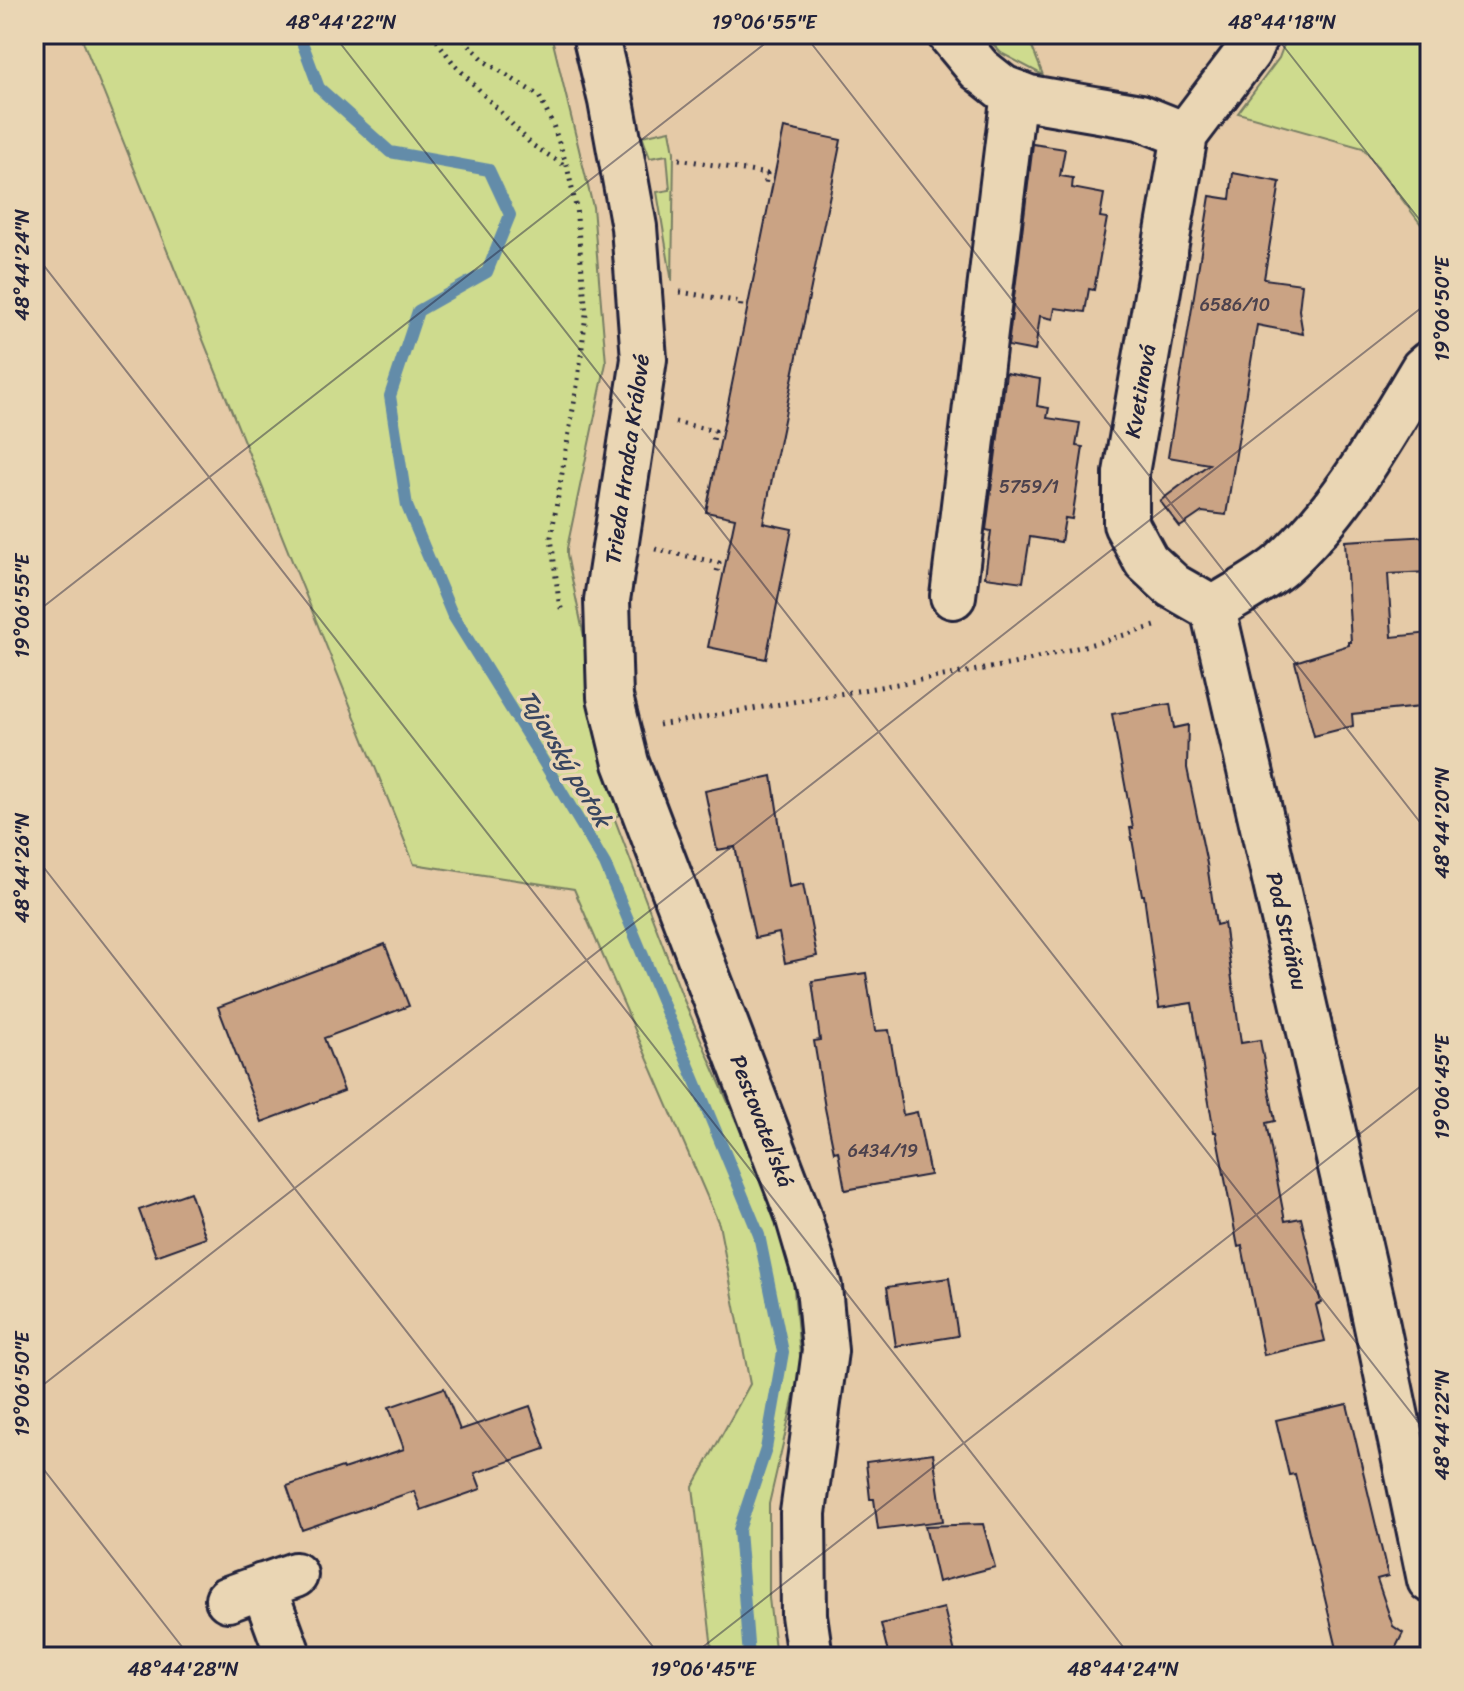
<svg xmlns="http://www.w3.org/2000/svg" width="1464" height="1691" font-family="Sriracha,sans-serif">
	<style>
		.green { fill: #cedb8e; stroke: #787e64; stroke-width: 2 }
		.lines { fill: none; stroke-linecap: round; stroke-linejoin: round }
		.stream { stroke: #648ca9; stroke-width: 12 }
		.building { fill: #caa384; stroke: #22223b; stroke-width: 2 }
		.minor-casing { stroke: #22223b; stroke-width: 50 }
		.path { stroke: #22223b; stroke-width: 5; stroke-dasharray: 2 6; stroke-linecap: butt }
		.minor { stroke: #ead6b4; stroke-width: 44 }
		.ticks { fill: none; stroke: #22223b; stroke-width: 2; stroke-opacity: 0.45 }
		.labels { text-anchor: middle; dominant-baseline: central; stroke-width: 7; stroke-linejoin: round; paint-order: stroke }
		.number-label { font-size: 18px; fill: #4c424d }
		.street-label { font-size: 22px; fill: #22223b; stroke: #ead6b4 }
		.water-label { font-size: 24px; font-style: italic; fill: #384560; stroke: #ead6b4 }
		.neatline { fill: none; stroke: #22223b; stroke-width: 3 }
		.ticks-label { font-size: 20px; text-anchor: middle; fill: #22223b }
	</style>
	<rect width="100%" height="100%" fill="#e5caa7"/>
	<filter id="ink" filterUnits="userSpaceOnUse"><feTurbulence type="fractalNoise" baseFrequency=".0125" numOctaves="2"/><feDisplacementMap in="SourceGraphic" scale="16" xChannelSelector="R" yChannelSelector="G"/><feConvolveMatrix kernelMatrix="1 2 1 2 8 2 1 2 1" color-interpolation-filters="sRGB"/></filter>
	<g filter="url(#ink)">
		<!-- green -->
		<path class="green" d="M80,34H551L593,207L606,363L567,548V555L595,690L633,810L614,817L683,998L790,1246L801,1366L769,1504V1598L776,1657H713L693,1487L750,1384L719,1224L574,889L414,864Z
			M984,34H1027L1043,75L1001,53Z
			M1288,34H1403L1430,37V236L1363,148L1238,113L1279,58Z
			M670,130L674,152L672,282L657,192L670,190L667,155L650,158L642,136Z"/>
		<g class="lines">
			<!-- stream -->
			<path class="stream" d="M299,34L319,88L390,152L489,170L510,215L487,272L418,311L390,396L407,506L452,614L534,746L605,864L759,1235L783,1352L766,1449L739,1530L749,1657"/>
		</g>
		<!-- building -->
		<path class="building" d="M784,128L841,140L763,523L792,529L766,659L708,647L735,518L706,512Z
			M1033,144L1065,149L1060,176L1073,178L1072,188L1104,194L1100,217L1107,218L1094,290L1089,289L1085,312L1055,308L1053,319L1040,316L1035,351L1008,346Z
			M1233,173L1280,182L1264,279L1302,284L1299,310L1303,334L1257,325L1226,515L1202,512L1180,527L1160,501L1209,464L1168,457L1210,196L1230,199Z
			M1006,373L1040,379L1037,406L1049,408L1047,418L1080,423L1076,446L1083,447L1072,519L1065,518L1061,542L1030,537L1023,582L985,577L991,531L986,530Z
			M1430,536V572L1388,574L1392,637L1430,633V706L1352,714L1353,726L1314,736L1295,662L1349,645V642H1351L1345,541Z
			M1170,704L1174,728L1188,725L1187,768L1207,864L1216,925L1224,923L1241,1043L1260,1040L1275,1121L1266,1123L1285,1221L1301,1218L1321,1303L1316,1305L1325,1341L1264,1355L1242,1246L1238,1247L1216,1132H1214L1192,1003L1159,1008L1144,895H1142L1130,828H1133L1112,714Z
			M772,776L789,887L803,884L817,956L785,963L779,933L755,938L735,847L717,850L705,791Z
			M385,944L409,1006L324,1038L344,1091L262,1122L218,1007Z
			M866,973L875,1031L889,1030L903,1115L917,1112L930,1175L845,1190L838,1151L834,1152L825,1108L814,1041L820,1040L812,981Z
			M190,1192L206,1238L156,1256L139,1210Z
			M949,1278L958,1336L896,1346L887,1287Z
			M444,1388L460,1430L530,1406L545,1449L475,1473L481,1489L421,1510L414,1491L302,1530L287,1486L342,1467L343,1469L404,1449L389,1407Z
			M1347,1404L1388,1576L1377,1579L1393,1626L1403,1633L1391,1657H1339L1295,1474L1289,1475L1276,1420Z
			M933,1453L943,1521L878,1529L874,1499H870L866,1462Z
			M983,1524L995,1567L938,1582L925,1526Z
			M944,1608L956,1657H889L881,1624Z"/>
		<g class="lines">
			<defs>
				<path id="minor" d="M595,34L611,101L634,227L644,359L607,600L610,697L626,763L797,1212L819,1287L825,1351L803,1513L804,1615L810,1657
					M950,34L979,69L1003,88L1029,98L1140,117L1185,135
					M953,596L1014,92
					M1213,609L1372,1302L1430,1580
					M1213,609L1173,586L1146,561L1126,524V473L1185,135L1248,52L1256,34
					M1213,609C1235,595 1262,581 1281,565C1342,510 1381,439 1423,369L1430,363
					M263,1586L289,1657
					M228,1599L295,1575"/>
			</defs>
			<!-- minor casing -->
			<use href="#minor" class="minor-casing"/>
			<!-- path -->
			<path class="path" d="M432,34L454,64L532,145L566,166
				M458,34L486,62L539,96L553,125L567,166L576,207L586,314L578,380L551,537L559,602L563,614
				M679,159L767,174L765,186
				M680,292L741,302L740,312
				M675,422L715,431L713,441
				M655,549L719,563L716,576
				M659,725L1013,664L1100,642L1155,626"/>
			<!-- minor -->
			<use href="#minor" class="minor"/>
		</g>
	</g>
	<!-- ticks -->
	<path class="ticks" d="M333,34L1430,1437M804,34L1430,835M1274,34L1430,233M34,253L1131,1657M34,614L777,34M34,855L661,1657M34,1392L1430,301M34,1457L190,1657M690,1657L1430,1079"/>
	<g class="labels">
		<!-- number labels -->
		<g class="number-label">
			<text x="1235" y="305">6586/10</text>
			<text x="1029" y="487">5759/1</text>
			<text x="883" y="1151">6434/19</text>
		</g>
		<!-- street labels -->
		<g class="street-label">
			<text transform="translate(1140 391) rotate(-80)">Kvetinová</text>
			<text transform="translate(627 459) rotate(-82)">Trieda Hradca Králové</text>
			<text transform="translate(1287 931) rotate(77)">Pod Stráňou</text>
			<text transform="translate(762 1121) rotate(69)">Pestovateľská</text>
		</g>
		<!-- water labels -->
		<g class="water-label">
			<text transform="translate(565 758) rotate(59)">Tajovský potok</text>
		</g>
	</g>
	<!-- margin -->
	<rect width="1464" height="1691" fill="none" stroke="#ead6b4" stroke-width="88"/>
	<rect x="44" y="44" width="1376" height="1603" class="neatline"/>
	<g class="ticks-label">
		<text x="341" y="29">48°44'22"N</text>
		<text x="764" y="29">19°06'55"E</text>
		<text x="1282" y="29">48°44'18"N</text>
		<text transform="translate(22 265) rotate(-90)" y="7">48°44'24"N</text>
		<text transform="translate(1442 309) rotate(-90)" y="7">19°06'50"E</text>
		<text transform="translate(22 606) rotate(-90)" y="7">19°06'55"E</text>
		<text transform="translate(1442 823) rotate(-90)" y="7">48°44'20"N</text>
		<text transform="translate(22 868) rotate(-90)" y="7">48°44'26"N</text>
		<text transform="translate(1442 1087) rotate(-90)" y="7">19°06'45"E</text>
		<text transform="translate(22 1384) rotate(-90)" y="7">19°06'50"E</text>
		<text transform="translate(1442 1425) rotate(-90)" y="7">48°44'22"N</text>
		<text x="183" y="1676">48°44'28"N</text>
		<text x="703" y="1676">19°06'45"E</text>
		<text x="1123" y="1676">48°44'24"N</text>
	</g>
</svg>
